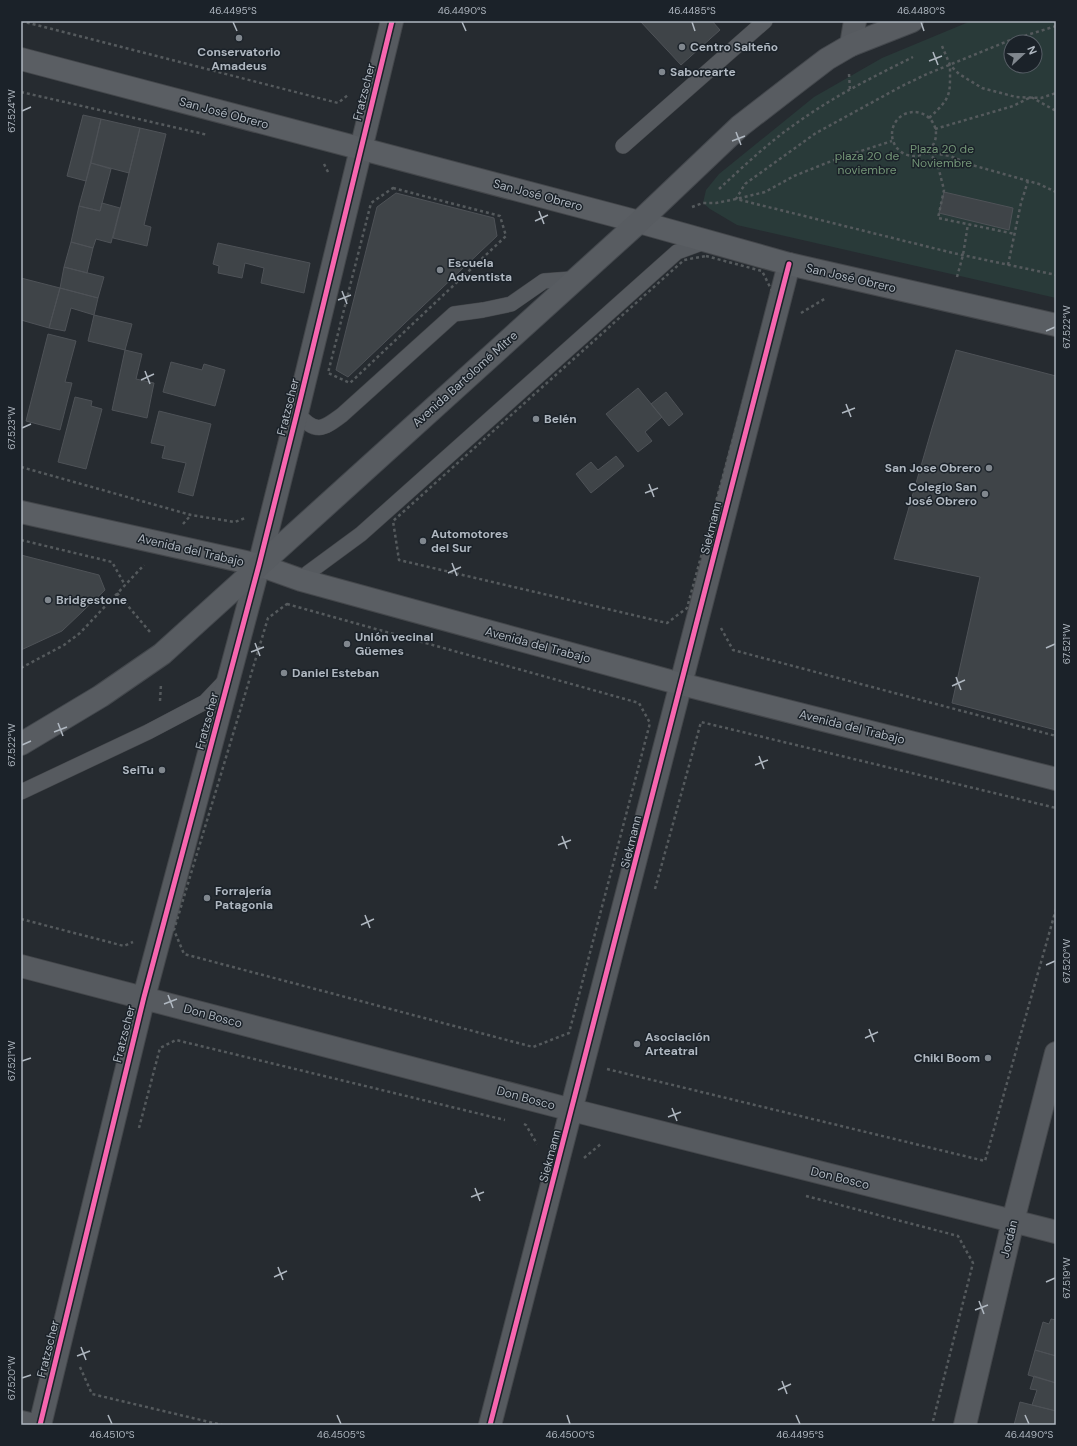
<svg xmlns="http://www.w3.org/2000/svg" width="1077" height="1446" font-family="'DM Sans',sans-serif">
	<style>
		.green { fill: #293a39; fill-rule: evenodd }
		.building { fill: #3f4448; stroke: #4e5257 }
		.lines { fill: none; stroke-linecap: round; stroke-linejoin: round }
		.lane-casing { stroke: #44474b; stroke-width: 16 }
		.street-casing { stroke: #44474b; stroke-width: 24 }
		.secondary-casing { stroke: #44474b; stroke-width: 24 }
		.primary-casing { stroke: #44484d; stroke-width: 24 }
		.path { stroke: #555a5d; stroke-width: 2.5; stroke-dasharray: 3 3; stroke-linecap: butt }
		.lane { stroke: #565a5f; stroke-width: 15 }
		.street { stroke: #565a5f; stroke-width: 22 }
		.secondary { stroke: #5a5e63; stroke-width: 22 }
		.primary { stroke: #585c61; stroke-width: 22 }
		.cycleway-casing { stroke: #1b2229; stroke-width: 8 }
		.cycleway { stroke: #f766af; stroke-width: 5 }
		.ticks { fill: none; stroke: #b0b8c1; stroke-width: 1.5 }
		.poi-dot { fill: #80878e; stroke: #1b2229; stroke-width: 1.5 }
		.labels { text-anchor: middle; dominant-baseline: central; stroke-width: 3; stroke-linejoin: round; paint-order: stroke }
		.poi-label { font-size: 12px; font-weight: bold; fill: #b0b8c1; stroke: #1b2229; text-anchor: start }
		.street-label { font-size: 12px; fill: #b0b8c1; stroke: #1b2229 }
		.park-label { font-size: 12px; fill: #729476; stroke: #1b2229 }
		.neatline { fill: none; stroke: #b0b8c1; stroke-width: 1.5 }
		.ticks-label { font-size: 10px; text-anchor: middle; fill: #b0b8c1 }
	</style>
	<rect width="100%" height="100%" fill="#262b30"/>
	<!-- green -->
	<path class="green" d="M971,21H1056V298L737,225L710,209L703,203L706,190L719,174L814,97L882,58ZM1011,42H1035V66H1011Z"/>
	<!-- building -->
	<path class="building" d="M640,21H712L720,30L681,65Z
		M83,115L101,119L86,181L67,176Z
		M101,119L140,128L129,173L91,163Z
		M140,128L166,134L144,225L151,227L147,246L113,238Z
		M91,163L111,169L100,211L79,206Z
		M944,192L1013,208L1009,230L939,213Z
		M396,193L494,218L497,236L348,377L336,370L377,207Z
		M102,203L120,208L111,243L96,239L93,248L71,242L79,206L100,211Z
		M71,242L93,248L87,273L64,267Z
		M218,243L310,263L304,293L261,283L264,268L245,263L242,278L218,273L219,266L213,264Z
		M64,267L104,277L98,298L60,288Z
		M21,278L60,288L49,328L21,320Z
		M60,288L98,298L94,315L71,308L65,331L49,328Z
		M94,315L132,324L125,350L88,341Z
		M48,334L76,341L65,382L72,383L60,430L26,421Z
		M125,350L142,354L136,379L154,383L147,418L112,410Z
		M956,350L1056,376V730L952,703L980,577L894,559L932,428Z
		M171,362L202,370L204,364L225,370L215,406L163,392Z
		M638,388L662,417L645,432L652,441L638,452L606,414Z
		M666,392L683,414L669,426L651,404Z
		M75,397L92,401L91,406L102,409L86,469L58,462Z
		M159,411L211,424L193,496L178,492L186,463L162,458L165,446L151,443Z
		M616,456L624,466L591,493L576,474L591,462L598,470Z
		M21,555L99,575L105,590L62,631L21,650Z
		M1051,1319L1056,1320V1356L1035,1350L1043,1322L1049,1324Z
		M1035,1350L1056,1356V1383L1028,1375Z
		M1034,1376L1056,1383V1411L1032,1405L1037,1390L1030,1389Z
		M1020,1402L1056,1411V1425H1014Z"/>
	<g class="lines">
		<defs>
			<path id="lane" d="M623,146L765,21
				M297,413C316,434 322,430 342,415L454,314L483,310L511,304L544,281L571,279L577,276
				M301,580L308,573L361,534L677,252L707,241
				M21,792L148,732L205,702L227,679"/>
			<path id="street" d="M851,45L855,21
				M21,966L572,1110L1056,1232
				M21,1422L34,1425
				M40,1425L144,997L259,565L297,413L392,21
				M490,1425L789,264
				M965,1425L1013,1221L1056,1053"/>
			<path id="secondary" d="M21,59L639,222L789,264L1056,325
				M21,512L259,565L301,580L681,684L1056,779"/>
			<path id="primary" d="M21,744L101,696L162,654L639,222L740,126L793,85L827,59L851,45L912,21"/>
		</defs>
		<!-- lane casing -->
		<use href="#lane" class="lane-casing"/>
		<!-- street casing -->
		<use href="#street" class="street-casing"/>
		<!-- secondary casing -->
		<use href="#secondary" class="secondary-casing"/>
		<!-- primary casing -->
		<use href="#primary" class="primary-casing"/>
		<!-- path -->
		<path class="path" d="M21,21L338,103L348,95
			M1056,26L1008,41L927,74L902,86L816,133L745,184L736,199L953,253L1056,275
			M942,46L950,65L959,74L982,88L1016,97L1041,98L1056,93
			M849,74L850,90
			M21,92L208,135
			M892 134a22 22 0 1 1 44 0a22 22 0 1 1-44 0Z
			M929,118C952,97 950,95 950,65
			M935,129L1013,106L1031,97L1056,111
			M928,152L937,162L944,190L938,218L1015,234
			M928,152L950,156L972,165L1039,184L1056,192
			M324,164L329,174
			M393,188L500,216L506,236L350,383L328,373L371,203Z
			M719,189C745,165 771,140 801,120C836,95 875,76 913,57
			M692,207L703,203H716L736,199L765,192L794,176L839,158L892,141
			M706,256L762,271L773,293L687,608L667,623L399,560L393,521L684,260Z
			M1008,265L1021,203L1028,181
			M957,277L963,255L968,224
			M801,313L826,298
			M21,467L191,515L235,522L245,518
			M183,524L191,515
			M21,540L112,562L125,585
			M117,593L150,632
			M287,604L639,703L650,723L569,1033L533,1047L184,954L174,930L268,618Z
			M721,628L733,650L1056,736
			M21,668L64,645L80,633L144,565
			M160,701L161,684
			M655,889L701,722L1056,808
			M21,919L124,946L133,942
			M607,1069L985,1161L1056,909
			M524,1124L526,1125L537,1144
			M139,1128L160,1048L176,1040L505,1120
			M584,1158L602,1143
			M806,1196L958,1236L973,1263L932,1425
			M80,1367L92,1394L222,1425"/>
		<!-- lane -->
		<use href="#lane" class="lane"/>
		<!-- street -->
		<use href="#street" class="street"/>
		<!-- secondary -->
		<use href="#secondary" class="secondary"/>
		<!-- primary -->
		<use href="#primary" class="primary"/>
		<defs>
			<path id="cycleway" d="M40,1425L144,997L259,565L297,413L392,21
				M490,1425L789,264"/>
		</defs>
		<!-- cycleway casing -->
		<use href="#cycleway" class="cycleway-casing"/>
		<!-- cycleway -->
		<use href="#cycleway" class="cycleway"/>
	</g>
	<!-- ticks -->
	<path class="ticks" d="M233,22L237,31M462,22L466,31M692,22L695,31M921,22L924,31M933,52L938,65M929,61L942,56M22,111L31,107M736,132L741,145M732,141L745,136M539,211L544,224M535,221L548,215M342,291L347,304M338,300L351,295M1046,331L1055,327M145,371L150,384M141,380L154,374M846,404L851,417M842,413L855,408M22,428L31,424M649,484L654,497M645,493L658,488M452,563L457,576M448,573L461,567M255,643L260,656M1046,648L1055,644M251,652L264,647M956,677L961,690M952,686L965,680M58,723L63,736M54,732L67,727M22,745L31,741M759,756L764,769M755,765L768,760M562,836L567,849M558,845L571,840M365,915L370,928M361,925L374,919M1046,965L1055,961M168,995L173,1008M164,1004L177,999M869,1029L874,1042M865,1038L878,1032M22,1061L31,1058M672,1108L677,1121M668,1117L681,1112M475,1188L480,1201M471,1197L484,1192M278,1267L283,1280M274,1277L287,1271M1046,1282L1055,1278M979,1301L984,1314M975,1310L988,1305M81,1347L86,1360M77,1356L90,1351M22,1378L31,1375M782,1381L787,1394M778,1390L791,1384M108,1415L112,1424M337,1415L341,1424M567,1415L570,1424M796,1415L800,1424M1025,1415L1029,1424"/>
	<!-- markers -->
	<g class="poi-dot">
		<circle cx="239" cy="38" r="4"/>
		<circle cx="682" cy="47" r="4"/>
		<circle cx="662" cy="72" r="4"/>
		<circle cx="440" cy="270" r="4"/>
		<circle cx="536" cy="419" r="4"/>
		<circle cx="989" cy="468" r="4"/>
		<circle cx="985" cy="494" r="4"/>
		<circle cx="423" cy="541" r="4"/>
		<circle cx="48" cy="600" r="4"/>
		<circle cx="347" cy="644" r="4"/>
		<circle cx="284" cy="673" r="4"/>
		<circle cx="162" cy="770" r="4"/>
		<circle cx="207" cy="898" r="4"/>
		<circle cx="637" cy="1044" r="4"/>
		<circle cx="988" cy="1058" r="4"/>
	</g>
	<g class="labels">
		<!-- poi labels -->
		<g class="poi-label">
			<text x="690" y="47">Centro Salteño</text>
			<text x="239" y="52" text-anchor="middle">Conservatorio<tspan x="239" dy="14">Amadeus</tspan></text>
			<text x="670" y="72">Saborearte</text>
			<text x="448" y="263">Escuela<tspan x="448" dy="14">Adventista</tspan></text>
			<text x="544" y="419">Belén</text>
			<text x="981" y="468" text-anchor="end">San Jose Obrero</text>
			<text x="977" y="487" text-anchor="end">Colegio San<tspan x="977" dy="14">José Obrero</tspan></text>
			<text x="431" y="534">Automotores<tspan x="431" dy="14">del Sur</tspan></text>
			<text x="56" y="600">Bridgestone</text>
			<text x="355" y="637">Unión vecinal<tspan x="355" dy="14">Güemes</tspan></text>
			<text x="292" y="673">Daniel Esteban</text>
			<text x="154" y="770" text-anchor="end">SeiTu</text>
			<text x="215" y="891">Forrajería<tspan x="215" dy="14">Patagonia</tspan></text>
			<text x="645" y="1037">Asociación<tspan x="645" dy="14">Arteatral</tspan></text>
			<text x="980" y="1058" text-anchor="end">Chiki Boom</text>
		</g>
		<!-- street labels -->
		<g class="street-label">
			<text transform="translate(364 92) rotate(-76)">Fratzscher</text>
			<text transform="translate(224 113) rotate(15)">San José Obrero</text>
			<text transform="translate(538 195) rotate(15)">San José Obrero</text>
			<text transform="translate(851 278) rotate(13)">San José Obrero</text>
			<text transform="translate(465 379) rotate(-42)">Avenida Bartolomé Mitre</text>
			<text transform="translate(288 407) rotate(-76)">Fratzscher</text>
			<text transform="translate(711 528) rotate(-76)">Siekmann</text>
			<text transform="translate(191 550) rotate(13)">Avenida del Trabajo</text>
			<text transform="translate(538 645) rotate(15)">Avenida del Trabajo</text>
			<text transform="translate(207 721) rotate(-75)">Fratzscher</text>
			<text transform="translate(852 727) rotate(14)">Avenida del Trabajo</text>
			<text transform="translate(631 842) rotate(-76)">Siekmann</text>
			<text transform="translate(213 1016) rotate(15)">Don Bosco</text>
			<text transform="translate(124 1034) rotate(-76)">Fratzscher</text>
			<text transform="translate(526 1098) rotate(15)">Don Bosco</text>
			<text transform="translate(550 1156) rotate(-75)">Siekmann</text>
			<text transform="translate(840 1178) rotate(14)">Don Bosco</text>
			<text transform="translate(1009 1239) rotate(-76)">Jordán</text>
			<text transform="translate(48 1349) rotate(-76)">Fratzscher</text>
		</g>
		<!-- park labels -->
		<g class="park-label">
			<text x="942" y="149">Plaza 20 de<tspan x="942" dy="14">Noviembre</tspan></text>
			<text x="867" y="156">plaza 20 de<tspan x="867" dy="14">noviembre</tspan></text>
		</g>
	</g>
	<!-- border -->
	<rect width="1077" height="1446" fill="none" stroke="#1b2229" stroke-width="44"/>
	<!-- north arrow -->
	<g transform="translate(1023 54) rotate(68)"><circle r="19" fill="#1b2229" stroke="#575e66"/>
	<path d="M0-3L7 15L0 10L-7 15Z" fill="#80878e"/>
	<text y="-6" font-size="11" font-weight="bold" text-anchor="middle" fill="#b0b8c1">N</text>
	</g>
	<rect x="22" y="22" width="1033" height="1402" class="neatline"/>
	<g class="ticks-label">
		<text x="233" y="14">46.4495°S</text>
		<text x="462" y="14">46.4490°S</text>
		<text x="692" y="14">46.4485°S</text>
		<text x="921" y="14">46.4480°S</text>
		<text transform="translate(11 111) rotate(-90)" y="4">67.524°W</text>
		<text transform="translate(1066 327) rotate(-90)" y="4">67.522°W</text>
		<text transform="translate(11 428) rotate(-90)" y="4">67.523°W</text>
		<text transform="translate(1066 644) rotate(-90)" y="4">67.521°W</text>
		<text transform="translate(11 745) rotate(-90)" y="4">67.522°W</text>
		<text transform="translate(1066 961) rotate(-90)" y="4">67.520°W</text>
		<text transform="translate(11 1061) rotate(-90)" y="4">67.521°W</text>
		<text transform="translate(1066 1278) rotate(-90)" y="4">67.519°W</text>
		<text transform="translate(11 1378) rotate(-90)" y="4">67.520°W</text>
		<text x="112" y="1438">46.4510°S</text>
		<text x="341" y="1438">46.4505°S</text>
		<text x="570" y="1438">46.4500°S</text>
		<text x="800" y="1438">46.4495°S</text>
		<text x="1029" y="1438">46.4490°S</text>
	</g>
</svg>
